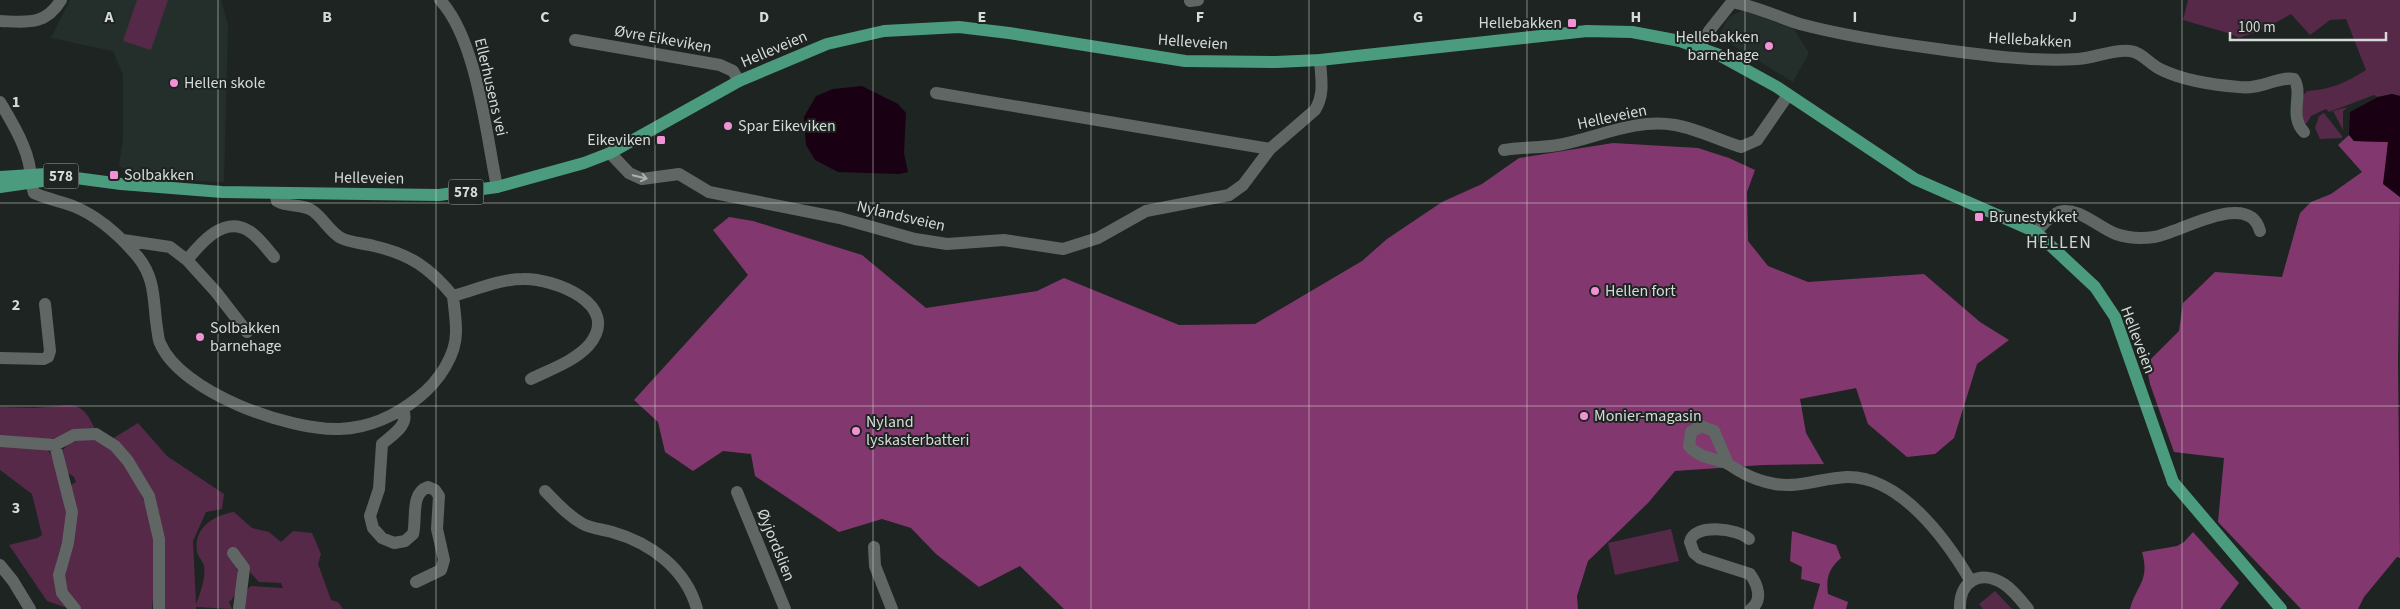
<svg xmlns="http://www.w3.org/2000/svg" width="2400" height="609" font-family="'Source Sans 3',sans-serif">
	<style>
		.built { fill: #242f2b }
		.green { fill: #562949 }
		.forest { fill: #82386e }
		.water { fill: #1a0013 }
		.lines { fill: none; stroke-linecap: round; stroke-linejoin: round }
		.minor { stroke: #5f6663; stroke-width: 12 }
		.tertiary { stroke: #5f6663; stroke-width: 12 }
		.primary { stroke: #4b9b7f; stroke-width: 12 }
		.oneway { stroke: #acb1af }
		.grid { fill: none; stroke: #d6dad8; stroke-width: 1; stroke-opacity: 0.55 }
		.poi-dot { fill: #f391d6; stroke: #1e2421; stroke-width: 2 }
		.labels { text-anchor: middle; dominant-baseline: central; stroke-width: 4; stroke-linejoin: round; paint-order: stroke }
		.shield { fill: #1e2421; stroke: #9fa3a1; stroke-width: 1 }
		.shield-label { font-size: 15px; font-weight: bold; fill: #d6dad8 }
		.poi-label { font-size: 16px; fill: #d6dad8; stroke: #1e2421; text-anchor: start }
		.street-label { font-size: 16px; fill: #d6dad8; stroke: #1e2421 }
		.neighbourhood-label { font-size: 18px; letter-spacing: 1px; fill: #ced6d3; stroke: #1e2421 }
		.grid-label { font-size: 16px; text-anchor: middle; font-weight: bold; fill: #d6dad8; stroke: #1e2421; stroke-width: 4; stroke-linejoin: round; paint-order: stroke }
	</style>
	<rect width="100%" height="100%" fill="#1e2421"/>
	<!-- built -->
	<path class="built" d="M70,0H221L228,25L224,182L145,180L119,166L123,138V75L113,51L51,38Z
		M1742,10L1794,29L1809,53L1793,82L1721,38V31L1728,18Z"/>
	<!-- green -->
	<path class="green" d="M137,0H168L151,50L123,41Z
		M2188,0H2400V96L2392,94L2378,97L2374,95L2329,112L2326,109L2311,116L2307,123L2303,124L2298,101L2307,91C2330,90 2347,82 2366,70L2346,19L2330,20L2310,35L2291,14L2264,29L2239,38L2228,33L2183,20Z
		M2348,107L2343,111V130L2333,111Z
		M2324,113L2342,136V138L2320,139L2315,128L2319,116Z
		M70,405C84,407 88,415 94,427V431L58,438L0,444V407L35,408Z
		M138,423L167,456L224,494L222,509L206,512L193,541L196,604C200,595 206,577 204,566C203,561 198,557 197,552C193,528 214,515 234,512L252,528L269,532L281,542L293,531L312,533L321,554L318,564L331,600L338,602L343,609H242L244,592L251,586L283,588L281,583L259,582L231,551C237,566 244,590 229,602L232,609L196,607V609H161L157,508L112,439Z
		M84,439C89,440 95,440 99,441C127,454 152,511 155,539C157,562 154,586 152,609H79L67,590L65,578L69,486L76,482L74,477L65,471L63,450L69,443Z
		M0,446L46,448C57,458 68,509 66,525C64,542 53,561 56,579C58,588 64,598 67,608L47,601L9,545L37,538L42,535L32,494L0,470Z
		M1671,529L1679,561L1615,575L1608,543Z
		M1995,591L2012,609H1983L1979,604Z"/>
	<!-- forest -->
	<path class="forest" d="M2349,135L2354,141L2388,142L2384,184L2400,197L2398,361L2400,558L2397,557L2364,597L2358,609H2301L2218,522L2224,458L2174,452L2150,384L2146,364L2179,331L2183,303L2215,272L2282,277L2300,213L2311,202L2331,194L2362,172L2338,145Z
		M1613,143L1698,148L1729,158L1755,170L1747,192L1748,241L1768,266L1808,282L1924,274L1980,322L2009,340L1977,364L1954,438L1935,454L1907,457L1868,424L1856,388L1800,399L1806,433L1824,464L1763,465L1675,471L1648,503L1588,561L1577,596L1578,609H1064L1020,566L979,587L936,554L911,528L882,519L839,532L755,476L751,454L723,451L693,471L665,452L658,422L634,400L748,275L713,230L729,217L753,221L862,255L926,308L1037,291L1064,278L1179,325L1255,324L1362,261L1387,239L1442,202L1482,184L1519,158Z
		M1792,531L1836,545L1841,558C1828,569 1826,579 1828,594L1848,602L1846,609H1813L1820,584L1801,579L1802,567L1790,561Z
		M2193,532L2239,583L2220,609H2130C2137,584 2150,581 2142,552L2177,546L2184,542Z"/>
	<!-- water -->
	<path class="water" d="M862,86L898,104L906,113L904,153L908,172L899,174L838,172L815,160L806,145L804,117L816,96L833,89Z
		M2392,94L2400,96V197L2383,184L2388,142L2354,141L2349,135L2350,112L2378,97Z"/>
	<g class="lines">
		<!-- minor -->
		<path class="minor" d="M440,0C477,40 486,134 497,187
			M1190,1L1198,0
			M0,21C27,22 45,26 61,0
			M575,40L720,65L733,71L739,81
			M1699,48L1709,31L1732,2C1756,6 1777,17 1800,24C1845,36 1892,43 1938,49C1981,55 2035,62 2078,59C2095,58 2113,49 2130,51C2142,52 2150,65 2162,70C2185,81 2214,85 2239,87C2260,90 2278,76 2294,79C2304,94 2288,115 2304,132
			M936,93L1270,149
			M1504,150C1522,147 1540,148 1558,145C1597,138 1634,118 1675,125C1698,129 1718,140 1741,147L1757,140L1788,95
			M610,153L629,173L642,179L679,174L709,192L840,218L915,239L947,244L1004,240L1063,249L1098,238L1146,211L1229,195L1243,185L1270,149L1315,110C1325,94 1321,78 1320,60
			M31,183L34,193C47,199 60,201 73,206C98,216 121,237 138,257C156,279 153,302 157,328C158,333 158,339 160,343C181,393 290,431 340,429C369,428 397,415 419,397C438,382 457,355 456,330C456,319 454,307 453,296
			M275,193L277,201C288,208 302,203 313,211C324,219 329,231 341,238C351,243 363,243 374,246C410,254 430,268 453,296C475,290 500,279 523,279C553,278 623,304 589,345C575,361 549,370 531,379
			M2036,232C2043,225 2049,216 2059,212C2078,206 2099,228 2116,234C2128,238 2141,239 2154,237C2180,233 2249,189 2260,231
			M123,240L170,247L187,260C201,243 224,215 249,231C259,237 266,248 274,257
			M187,260L216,292L247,332
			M0,358L44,359L48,357L50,351L45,304
			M403,410C410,425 392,435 382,444L379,489L370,516L373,528L382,538L394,543L405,541L413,534C417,519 410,493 428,487L435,490L439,496L437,529L444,560L441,570L416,582
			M0,441L55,445
			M1728,464L1714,431L1701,426L1691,432L1689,446C1699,458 1713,458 1726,463C1732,466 1737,470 1743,473C1752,478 1764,482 1775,484C1800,488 1822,478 1847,477C1900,476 1946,539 1970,580
			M545,491C557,503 568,516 583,524C592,529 602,529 612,532C651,543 686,569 697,609
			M737,492L785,609
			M1749,539C1738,528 1693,523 1690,542L1694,553L1700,558L1750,574C1758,585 1763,600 1751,609
			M874,547L875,566L892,609
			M233,553L244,568L239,609
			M0,565L13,581L30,609
			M75,609L62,593L59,575L68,543L72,512L55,445L74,435L96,434L115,446L128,461L149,496L159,539V609"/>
		<!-- tertiary -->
		<path class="tertiary" d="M0,102C14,126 32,154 31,183
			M1960,609C1959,581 1980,569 2004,584C2013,590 2021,600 2028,609"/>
		<!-- primary -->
		<path class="primary" d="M0,177L46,174L121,184L222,192L439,195L497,187L584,163L610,153L739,81L827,44L884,31L959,27L1009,33L1185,61L1276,62L1320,60L1587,31L1632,32L1680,41L1719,55L1777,87L1915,179L2036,232L2095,287L2115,317L2173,482L2281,609
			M0,187L42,181"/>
	</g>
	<!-- one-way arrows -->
	<defs><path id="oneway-shaft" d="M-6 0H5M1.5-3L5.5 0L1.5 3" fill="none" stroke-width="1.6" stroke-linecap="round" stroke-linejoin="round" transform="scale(1.25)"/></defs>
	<use class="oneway" href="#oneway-shaft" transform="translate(640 177) rotate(14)"/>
	<!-- grid -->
	<path class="grid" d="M218,0V609M436,0V609M655,0V609M873,0V609M1091,0V609M1309,0V609M1527,0V609M1745,0V609M1964,0V609M2182,0V609M0,203H2400M0,406H2400"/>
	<!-- markers -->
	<g class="poi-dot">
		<rect x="1567" y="18" width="10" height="10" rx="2.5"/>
		<circle cx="1769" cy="46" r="5"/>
		<circle cx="174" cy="83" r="5"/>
		<circle cx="728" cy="126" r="5"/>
		<rect x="656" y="135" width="10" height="10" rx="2.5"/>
		<rect x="109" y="170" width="10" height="10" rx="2.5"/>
		<rect x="1974" y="212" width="10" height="10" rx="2.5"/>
		<circle cx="1595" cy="291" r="5"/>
		<circle cx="200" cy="337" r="5"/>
		<circle cx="1584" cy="416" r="5"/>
		<circle cx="856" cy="431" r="5"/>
	</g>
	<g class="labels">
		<!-- shield labels -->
		<g class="shield">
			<rect x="43.5" y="163.5" width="35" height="25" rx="4"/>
			<rect x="448.5" y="179.5" width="35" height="25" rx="4"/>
		</g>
		<g class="shield-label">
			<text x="61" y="176">578</text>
			<text x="466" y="192">578</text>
		</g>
		<!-- poi labels -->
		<g class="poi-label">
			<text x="1562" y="23" text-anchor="end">Hellebakken</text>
			<text x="1759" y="37" text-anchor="end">Hellebakken<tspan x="1759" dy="18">barnehage</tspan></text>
			<text x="184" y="83">Hellen skole</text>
			<text x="738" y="126">Spar Eikeviken</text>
			<text x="651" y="140" text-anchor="end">Eikeviken</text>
			<text x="124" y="175">Solbakken</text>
			<text x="1989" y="217">Brunestykket</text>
			<text x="1605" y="291">Hellen fort</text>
			<text x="210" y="328">Solbakken<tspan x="210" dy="18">barnehage</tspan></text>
			<text x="1594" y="416">Monier-magasin</text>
			<text x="866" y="422">Nyland<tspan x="866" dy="18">lyskasterbatteri</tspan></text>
		</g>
		<!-- street labels -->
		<g class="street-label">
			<text transform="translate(663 39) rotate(10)">Øvre Eikeviken</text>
			<text transform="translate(2030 40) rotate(3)">Hellebakken</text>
			<text transform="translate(1193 42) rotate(4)">Helleveien</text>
			<text transform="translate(774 49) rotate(-23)">Helleveien</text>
			<text transform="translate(491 87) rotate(77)">Ellerhusens vei</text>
			<text transform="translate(1612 117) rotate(-12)">Helleveien</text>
			<text transform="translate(369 178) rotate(1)">Helleveien</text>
			<text transform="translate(901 216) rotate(13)">Nylandsveien</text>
			<text transform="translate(2138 340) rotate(69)">Helleveien</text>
			<text transform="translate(776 545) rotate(68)">Øyjordslien</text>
		</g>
		<!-- neighbourhood labels -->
		<g class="neighbourhood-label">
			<text x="2059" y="242">HELLEN</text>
		</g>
	</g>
	<g class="grid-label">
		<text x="109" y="22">A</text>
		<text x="327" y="22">B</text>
		<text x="545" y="22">C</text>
		<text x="764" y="22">D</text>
		<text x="982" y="22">E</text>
		<text x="1200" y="22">F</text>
		<text x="1418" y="22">G</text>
		<text x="1636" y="22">H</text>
		<text x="1855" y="22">I</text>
		<text x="2073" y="22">J</text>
		<text x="16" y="107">1</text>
		<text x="16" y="310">2</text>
		<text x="16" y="513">3</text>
	</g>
	<!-- scale -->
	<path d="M2230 32v8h156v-8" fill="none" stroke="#d6dad8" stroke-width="2.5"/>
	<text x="2238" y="32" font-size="15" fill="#d6dad8" stroke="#1e2421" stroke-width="4" paint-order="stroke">100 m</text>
</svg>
